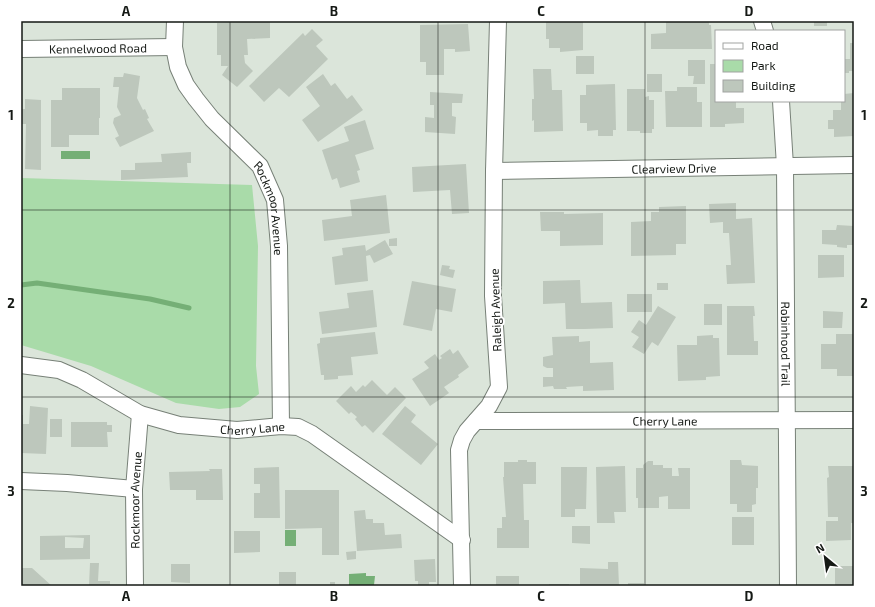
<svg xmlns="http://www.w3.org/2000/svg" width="875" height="607" font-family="'Exo 2',sans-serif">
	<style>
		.green { fill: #a9dba9 }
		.water { fill: #75af76 }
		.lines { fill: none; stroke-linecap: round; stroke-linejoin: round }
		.stream { stroke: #75af76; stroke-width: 5 }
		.building { fill: #bdc7bc; fill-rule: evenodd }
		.minor-casing { stroke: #778077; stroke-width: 18 }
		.minor { stroke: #fff; stroke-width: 16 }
		.grid { fill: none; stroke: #151915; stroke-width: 1; stroke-opacity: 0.55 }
		.labels { text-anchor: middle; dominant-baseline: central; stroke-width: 4; stroke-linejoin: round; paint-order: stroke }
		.street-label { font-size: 12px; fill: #151915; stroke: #fff }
		.neatline { fill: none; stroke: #151915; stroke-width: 1.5 }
		.grid-label { font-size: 13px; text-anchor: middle; font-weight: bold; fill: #151915 }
	</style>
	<rect width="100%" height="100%" fill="#dbe5da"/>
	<!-- green -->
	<path class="green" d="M21,178L252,185L258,246L256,366L259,394L240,407L219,409L176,403L91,366L21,345Z"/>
	<!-- water -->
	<path class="water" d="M61,151H90V159H61Z
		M285,530H296V546H285Z
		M366,573V576H375L374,585H349V574Z"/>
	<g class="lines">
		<!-- stream -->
		<path class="stream" d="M21,285L37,283L150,299L189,308"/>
	</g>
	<!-- building -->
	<path class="building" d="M270,21V38L247,39L248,55H244L245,63L253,71L237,87L222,75L228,66H221V55H217V23Z
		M546,21H583V50L560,52V48H549V39H546Z
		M666,21H709V25H711L712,49H651V34L666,33Z
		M814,21H827V26H814Z
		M468,24L470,51L455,52V49H444V75H426V62H420V25Z
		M312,29L323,40L316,46L328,59L289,97L279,88L264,102L249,86L303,33L305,36Z
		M850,43H854V71H849V73H844V59H850Z
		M576,56H594V74H576Z
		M688,60H705V84H693L694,76H688Z
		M710,64H716V101H736V108H744V123L725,124V127H710Z
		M533,69H551L552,90H562L563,131L534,132V120L532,121V99H534Z
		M124,73L140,76L137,98L143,110L145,109L149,118L147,119L154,131L120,147L115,138L119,136L113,123L114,118L121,115L117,107L119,87H113L114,77H123Z
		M323,74L331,86L335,83L347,99L352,95L363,110L318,142L302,120L320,106L306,87Z
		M647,74H662V92H647Z
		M615,84L616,130H613V136H598V130L587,131V123H580V95H586V85Z
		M677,87H697V102H702V127H666L665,91H677Z
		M62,88H100V118H99V135H69V147H51V100H62Z
		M627,89H645V97L649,96V100H654V129H652V133H640V131H627Z
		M430,92L463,94L462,103H452V116L456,117L455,134L425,132V117L434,118V105H430Z
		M854,93V136L834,137V129H828V120H833V110H841V101H844V94Z
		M25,99L41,100V170L25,169L26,124H21V109H25Z
		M365,120L374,149L355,155L360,170L357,171L360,182L340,188L337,178L332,180L322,150L349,141L344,127Z
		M191,152V163H187L188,177L121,180V170H135V163L162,162L161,154Z
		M466,164L469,213L452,214L450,190L413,192L412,167Z
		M386,195L390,233L324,241L322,220L352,216L350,200Z
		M736,203V219L752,218L755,283L727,284L726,265H731L729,233H723V222L710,223L709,204Z
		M686,206V244H676V255L631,256V222L651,221V212H659V207Z
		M540,212H564V214L603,213V245L560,246V231H541Z
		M837,225L854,226V245H847V248L837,247V245L822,244V230H836Z
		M397,238V246H389V239Z
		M385,240L393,254L374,263L370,255L366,256L368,281L335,285L332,257L343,255L342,248L365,245L366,251Z
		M818,255H844V277L818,278Z
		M442,265L450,266L449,269L455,270L453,278L440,275Z
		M580,280L581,303L612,302L613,328L584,329H566L565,303L543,304V281Z
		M412,281L456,289L452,312L436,309L432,331L403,325Z
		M657,283H668V290H657Z
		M373,290L377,327L322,334L319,312L349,308L347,293Z
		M627,294H652V312H627Z
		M704,304H722V325H704Z
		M658,306L676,317L658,346L652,342L644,354L632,347L639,337L631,332L639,320L646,325Z
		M727,306H754L755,316H753L754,341H758V355H727Z
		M823,311L843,312L842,328H823Z
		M375,332L378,354L351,357L353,375L338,376V379L324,380V375H321L317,344L320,343V338Z
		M836,334H854V376H837V369H821V344H836Z
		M713,335V338H719L720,376L706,377V380L678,381L677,345H697V336Z
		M579,336V342L590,341V363L613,362L614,390L583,391V386L566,387L567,389H554L553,386L543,387V377H553V368H547L543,366V357L553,355L552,337Z
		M450,349L453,354L458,350L469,367L458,375L459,377L444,387L449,393L430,406L412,379L429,368L424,362L435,354L439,360L442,358L440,356Z
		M372,380L387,395L395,387L406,398L373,433L365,425L362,427L355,419L357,417L351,412L349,414L336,401L351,386L356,392L363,385L365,387Z
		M30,406L48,408L46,454L21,453V415H23V424H29Z
		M405,406L416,415L411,422L438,444L421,465L382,434Z
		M50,419H62V437H50Z
		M71,422H107V425H112V432H107L108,447H71Z
		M518,460H527V462H536V484H523L524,520H529V548H497V528H502V517H506L503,477H504V462H518Z
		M730,460H741L742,465L758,466V488H756V504L752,505V512H737V504H730Z
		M648,461H653V465H663V468H672V476H679L678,468H690V509H668V496L659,497V508H638V498H636V468H643V465Z
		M625,466L626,512H614L615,523H597L596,467Z
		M828,466H854V523H851V540L826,541V521H838V517H828L827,478L829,477Z
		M279,467L280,518H254V493H260V484H254V468Z
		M561,467H587L586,509H575V517H561Z
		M209,469H222L223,500H196V490H170L169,472L210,471Z
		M285,490H339V555H322V528L285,529Z
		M365,510L366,519H373V523H384L385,535L401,534L402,548L357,551L354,511Z
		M732,517H754V545H732Z
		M572,526H590V544L572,543Z
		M234,531H260V552L234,553Z
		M90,535V559L40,560V536ZM65,537L84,538L83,548H65Z
		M356,551V559L347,560L346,552Z
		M435,559L436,582H429V586H418V581H415L414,560Z
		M608,562H618L619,586H580V568L608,569Z
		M90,563H99L98,581H110V586H89Z
		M171,564H190V583L171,582Z
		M835,566H854V586H835Z
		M21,568H32L52,586H21Z
		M279,572H296V586H279Z
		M496,576H519V586H496Z
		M330,582H335V586H330Z
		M628,583H644V586H628Z
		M549,584H569V586H549Z"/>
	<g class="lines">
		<defs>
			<g id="minor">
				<path id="s1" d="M175,21L174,47L178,67L186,85L196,99L212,119L260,166L275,200L279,246L281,426"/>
				<path d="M762,21L765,31"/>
				<path id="s2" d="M21,49L174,47"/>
				<path id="s3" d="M781,101L785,166L788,586"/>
				<path id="s4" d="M494,171L854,165"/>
				<path id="s5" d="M21,365L59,370L82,380L140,414L179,425L237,430L281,426L298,427L312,434L462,540"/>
				<path id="s6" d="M476,421L854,420"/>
				<path d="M21,481L67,483L134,489"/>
				<path id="s7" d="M135,586L134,489L140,414"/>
				<path d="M462,586L459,450L462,440L467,431L489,406L499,387L493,296L494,171L498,21"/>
			</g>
		</defs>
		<!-- minor casing -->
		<use href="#minor" class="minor-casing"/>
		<!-- minor -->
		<use href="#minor" class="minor"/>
	</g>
	<!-- grid -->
	<path class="grid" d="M230,21V586M438,21V586M645,21V586M21,210H854M21,397H854"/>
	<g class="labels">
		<!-- street labels -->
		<g class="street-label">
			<text stroke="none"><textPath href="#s2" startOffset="77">Kennelwood Road</textPath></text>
			<text stroke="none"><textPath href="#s4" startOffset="180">Clearview Drive</textPath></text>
			<text stroke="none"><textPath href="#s1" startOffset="220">Rockmoor Avenue</textPath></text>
			<text transform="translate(495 310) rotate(-92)">Raleigh Avenue</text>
			<text stroke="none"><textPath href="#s3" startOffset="243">Robinhood Trail</textPath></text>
			<text stroke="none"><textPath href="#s6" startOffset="189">Cherry Lane</textPath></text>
			<text stroke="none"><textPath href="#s5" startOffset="245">Cherry Lane</textPath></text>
			<text stroke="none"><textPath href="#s7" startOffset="86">Rockmoor Avenue</textPath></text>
		</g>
	</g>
	<!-- border -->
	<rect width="875" height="607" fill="none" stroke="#ffffff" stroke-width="44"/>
	<!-- legend -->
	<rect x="715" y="30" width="130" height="72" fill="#ffffff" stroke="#a1a3a1"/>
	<rect x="723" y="43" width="20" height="6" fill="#ffffff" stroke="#a1a3a1"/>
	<text x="751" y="50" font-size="12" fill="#151915">Road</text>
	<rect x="723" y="60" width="20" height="12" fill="#a9dba9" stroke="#a1a3a1"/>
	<text x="751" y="70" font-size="12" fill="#151915">Park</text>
	<rect x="723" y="80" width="20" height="12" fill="#bdc7bc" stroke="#a1a3a1"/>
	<text x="751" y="90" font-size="12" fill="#151915">Building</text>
	<!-- north arrow -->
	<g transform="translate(825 557) rotate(331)" stroke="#ffffff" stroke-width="3" paint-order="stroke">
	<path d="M0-3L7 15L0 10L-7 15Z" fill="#151915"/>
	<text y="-6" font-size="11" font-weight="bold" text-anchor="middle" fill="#151915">N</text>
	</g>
	<rect x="22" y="22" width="831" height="563" class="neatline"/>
	<g class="grid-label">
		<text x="126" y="16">A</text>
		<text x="334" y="16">B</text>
		<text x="541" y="16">C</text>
		<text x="749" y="16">D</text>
		<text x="11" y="120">1</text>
		<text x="864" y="120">1</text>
		<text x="11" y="308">2</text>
		<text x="864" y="308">2</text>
		<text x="11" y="496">3</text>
		<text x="864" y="496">3</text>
		<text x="126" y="601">A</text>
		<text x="334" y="601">B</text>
		<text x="541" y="601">C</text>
		<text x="749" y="601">D</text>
	</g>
</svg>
